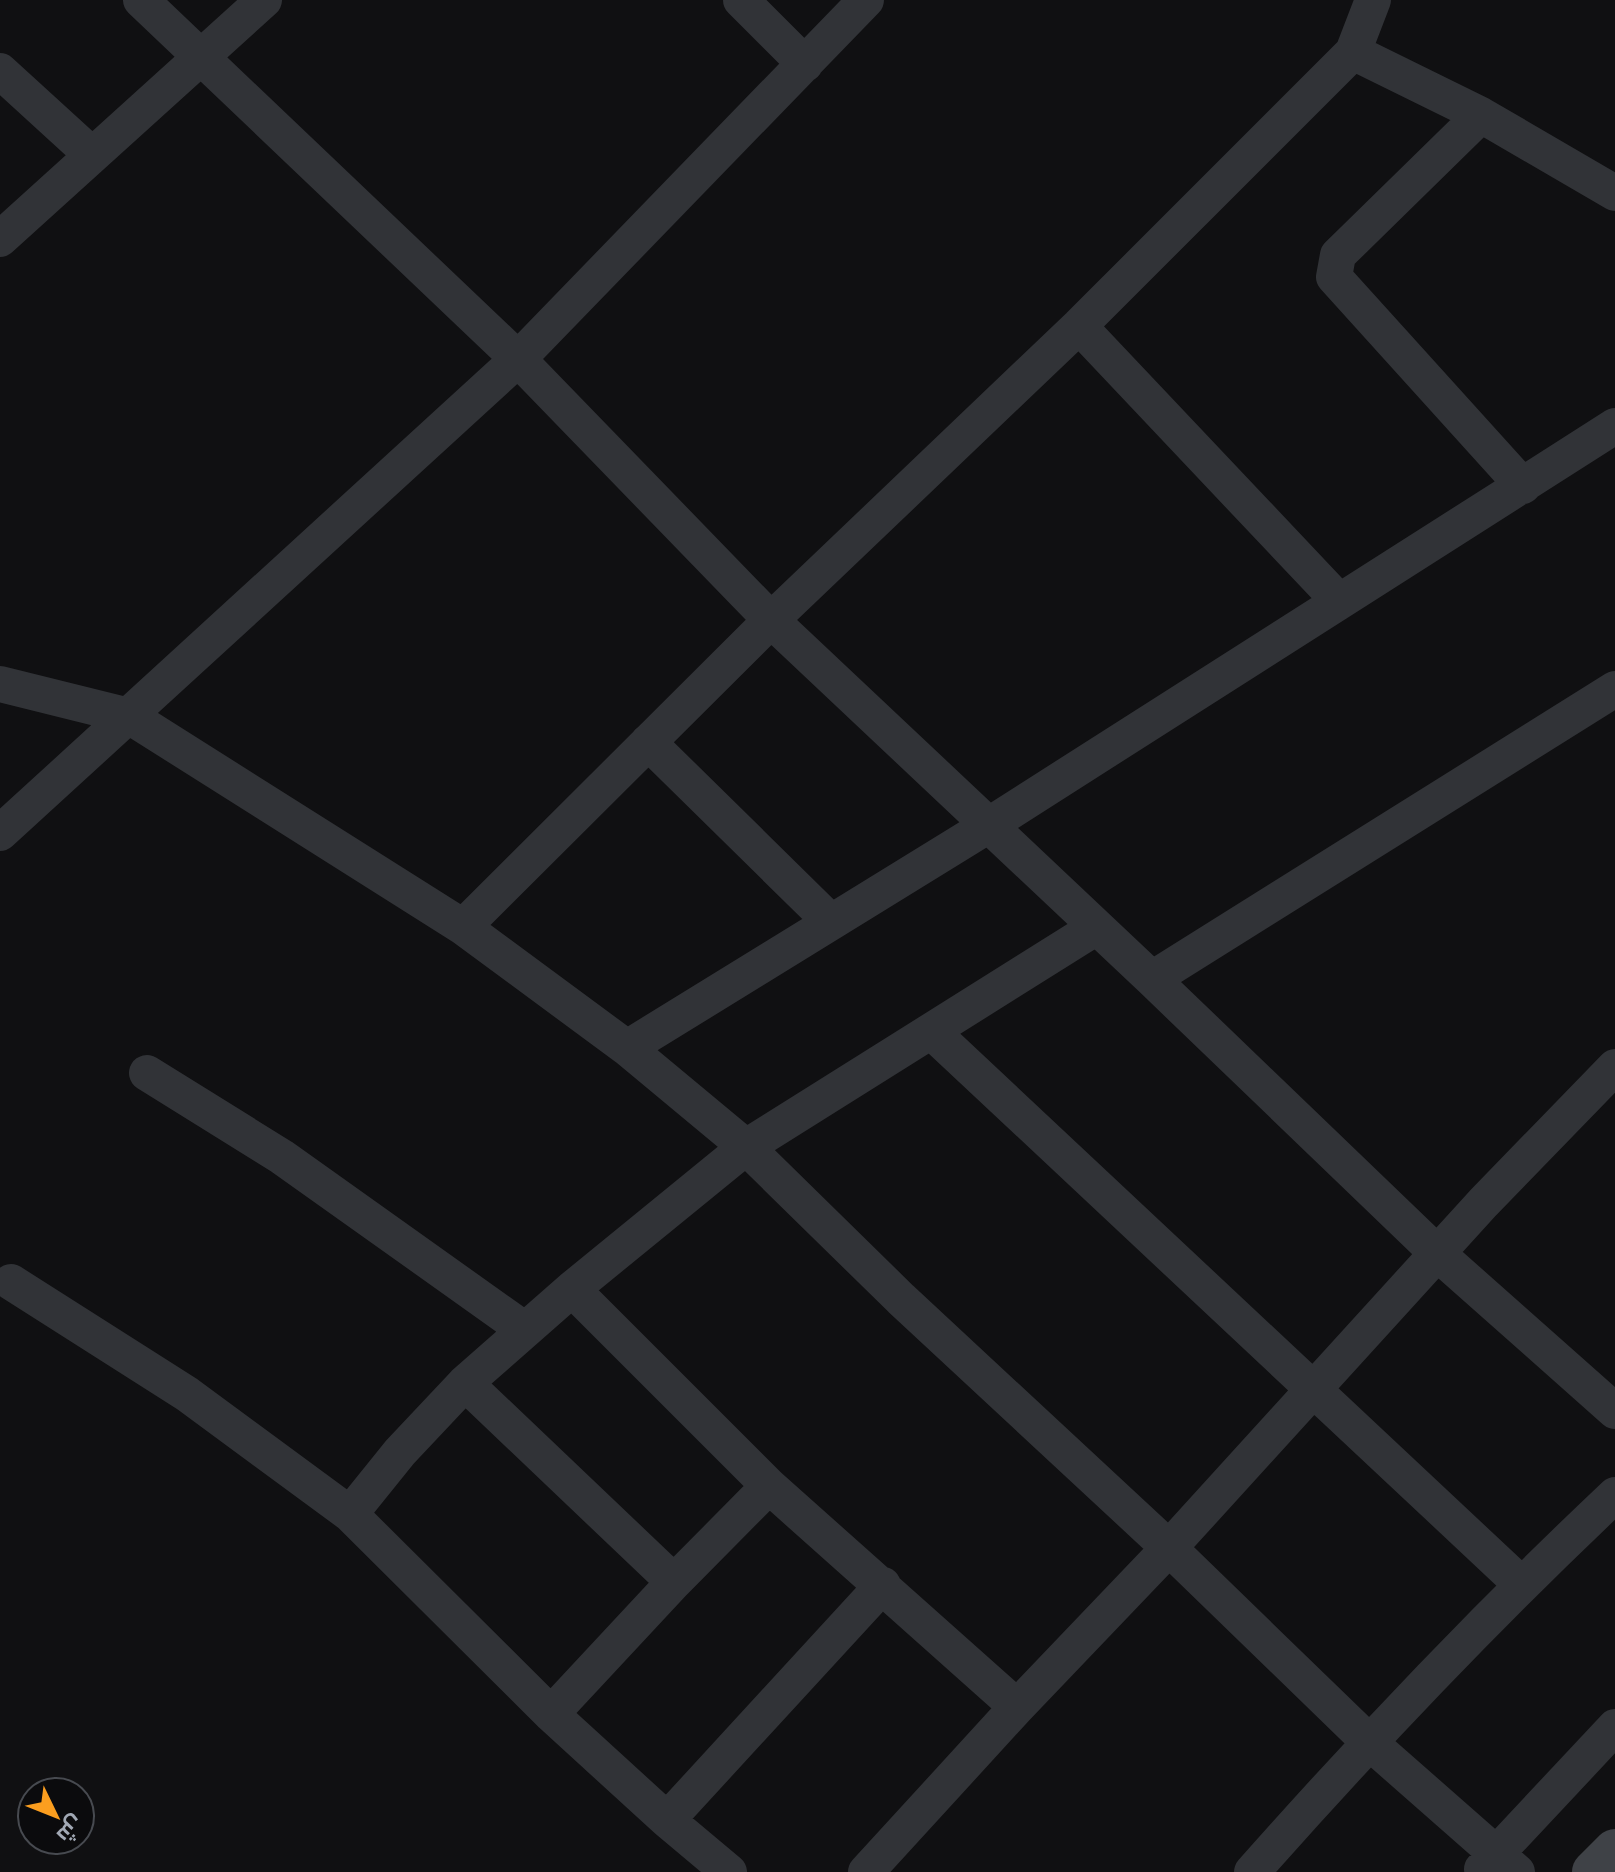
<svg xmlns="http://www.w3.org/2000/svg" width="1615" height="1872" font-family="Quicksand,Cairo,sans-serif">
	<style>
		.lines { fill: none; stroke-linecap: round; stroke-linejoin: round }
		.street { stroke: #313337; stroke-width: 36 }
		.secondary { stroke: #3f4247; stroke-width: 44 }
	</style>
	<rect width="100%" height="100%" fill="#101012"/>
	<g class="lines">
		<!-- street -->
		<path class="street" d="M141,0L518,359L771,620L1152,979L1438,1254L1615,1411
			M741,0L805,64
			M1353,52L1481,115L1615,193
			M0,71L92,155
			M1481,115L1338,255L1334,277L1523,486
			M0,239L264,0
			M1079,326L1339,601
			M0,684L129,716L463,927L627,1048L746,1147L901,1299L1169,1548L1368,1741L1517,1872
			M648,742L831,922
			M0,833L518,359L866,0
			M463,927L771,620L1079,326L1353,52L1373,0
			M1152,979L1615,689
			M931,1031L1521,1584
			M627,1048L989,825L1615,426
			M147,1073L282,1157L525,1330
			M11,1282L187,1394L350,1514L551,1714L667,1820L729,1872
			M572,1289L769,1486L1017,1707
			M465,1383L674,1582
			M350,1514L400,1452L465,1383L572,1289L746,1147L1095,928
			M551,1714L674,1582L769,1486
			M667,1820L883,1585
			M1482,1869L1615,1727
			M866,1872L1017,1707L1169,1548L1483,1203L1615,1067
			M1252,1872C1368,1741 1488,1615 1615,1495"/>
		<!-- secondary -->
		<path class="secondary" d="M1594,1872L1615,1851"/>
	</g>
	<!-- north arrow -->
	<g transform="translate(56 1816) rotate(133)"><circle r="38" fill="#0b0b0d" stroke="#474a50" stroke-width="2"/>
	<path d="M0-6L14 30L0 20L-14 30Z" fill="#fb9e1f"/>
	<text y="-12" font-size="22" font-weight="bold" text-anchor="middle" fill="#a1a8b4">ش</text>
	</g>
</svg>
